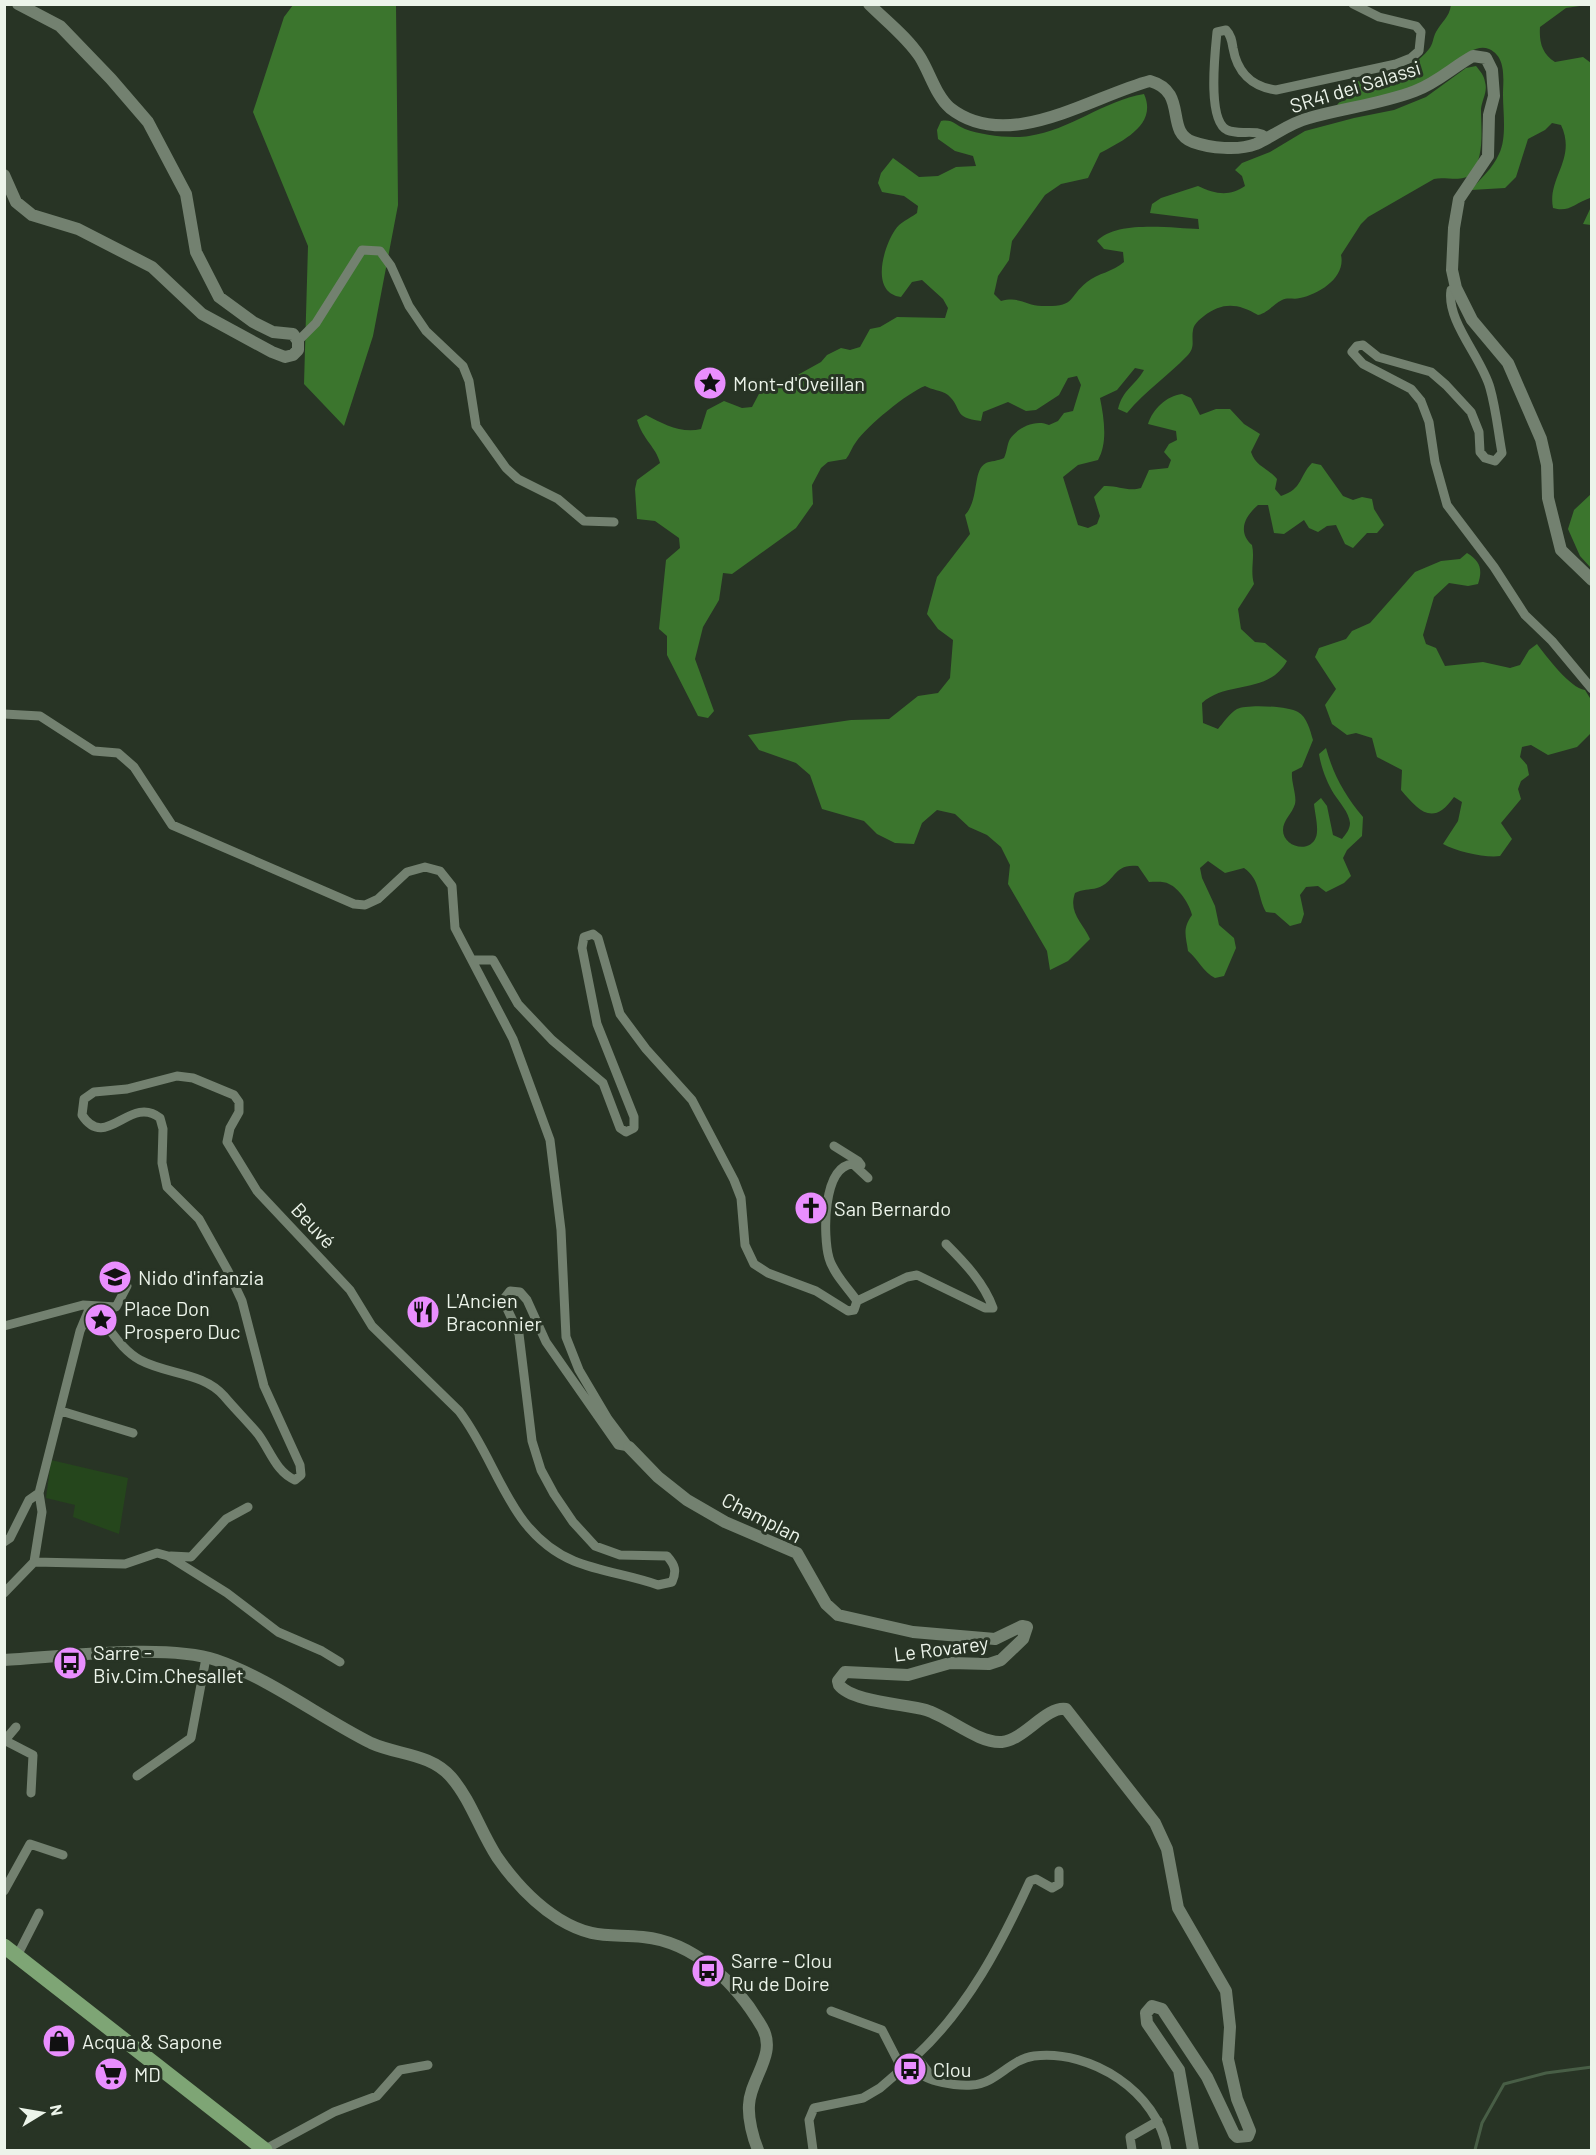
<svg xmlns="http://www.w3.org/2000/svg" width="1596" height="2155" font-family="Barlow,sans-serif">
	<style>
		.green { fill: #25461c }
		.forest { fill: #3b752d }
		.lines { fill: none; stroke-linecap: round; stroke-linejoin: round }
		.stream { stroke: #485e46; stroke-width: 3 }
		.minor { stroke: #738170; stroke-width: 9 }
		.tertiary { stroke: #738170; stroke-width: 12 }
		.primary { stroke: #7ea575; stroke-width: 15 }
		.labels { text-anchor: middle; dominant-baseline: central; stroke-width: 6; stroke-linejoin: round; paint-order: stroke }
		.street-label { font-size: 20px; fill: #ecf4ea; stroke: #283425 }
		.poi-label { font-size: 20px; fill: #ecf4ea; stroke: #283425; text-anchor: start }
	</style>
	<rect width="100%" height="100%" fill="#283425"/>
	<!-- green -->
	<path class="green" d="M51,1460L128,1478L119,1534L73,1517L75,1505L46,1498Z"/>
	<!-- forest -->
	<path class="forest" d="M293,5H396L398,205L373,336L344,426L304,384L308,246L253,112L284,17Z
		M1451,5H1586L1566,8L1540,27C1539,42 1542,54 1555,62L1583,57L1591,63V225L1583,224L1591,207L1590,198C1575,203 1569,213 1553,208C1547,178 1577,159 1561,125L1552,123L1545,130L1528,139L1516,177L1505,188L1471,190C1481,178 1493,168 1499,154C1507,138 1503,113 1503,95C1503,80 1507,57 1489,49C1471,42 1452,68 1439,76C1408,95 1368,101 1334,109L1355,82C1383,74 1409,74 1429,49C1433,45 1433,37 1436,32C1442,21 1449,18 1451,5Z
		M1476,66C1480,71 1484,75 1485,82C1488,91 1482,100 1481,109C1481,129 1485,157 1471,174C1462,183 1445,176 1434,179L1368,217L1361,224L1341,255C1346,277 1320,294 1300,298C1294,300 1288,297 1282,300C1272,305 1269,312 1258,315C1238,303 1222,302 1204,316C1199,320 1194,324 1193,330C1191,341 1196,347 1187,356C1168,376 1146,390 1127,413L1118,409C1123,389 1135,386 1144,370L1135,368L1117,390L1100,398C1104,418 1108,443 1098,460L1078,465L1063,477L1078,525L1088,528L1097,524L1100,516L1094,497L1104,486C1117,485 1128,492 1141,488L1149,470L1168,468L1171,460L1164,452L1169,444L1177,440L1176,431L1148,424C1153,409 1166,396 1182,394L1191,398L1200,415L1216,409H1230L1244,424L1260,434L1251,452C1256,467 1267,467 1277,479L1275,489L1281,496C1303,489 1299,476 1312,463L1321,465L1343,496L1353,500L1362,497L1372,499L1374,509L1384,525L1377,533H1367L1353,548L1345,544L1336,525L1327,526L1318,532L1309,528L1304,520L1284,534L1274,533L1268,505H1258C1245,516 1237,532 1252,545C1255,558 1250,570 1254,584L1238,609L1241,629L1255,642L1265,643L1287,661C1268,695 1228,680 1202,703L1203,723L1218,729C1223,723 1230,713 1237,709C1246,704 1288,706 1298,712C1307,717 1310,730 1313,740L1302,767L1292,772C1291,783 1297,795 1295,804C1292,814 1283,820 1283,830C1283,847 1310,854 1316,837C1319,829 1315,814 1314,804L1321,798L1327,806L1333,835L1342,839C1346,834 1350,829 1350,823C1349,812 1339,802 1334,794C1327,783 1321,767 1319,754L1326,748C1333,774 1345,796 1363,817L1362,836L1347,850L1343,858L1351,876L1344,883L1326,892L1318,886L1306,887L1300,895L1304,914L1301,923L1290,926L1275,913L1266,912C1257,896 1261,880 1244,868L1225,873L1208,861L1200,868L1202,878L1215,906L1219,925L1234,938L1236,948L1224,976L1215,978C1203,972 1199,960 1188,951C1186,936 1182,929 1192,915C1190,905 1179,888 1169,884C1164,881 1155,882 1149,882L1138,866C1113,863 1116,882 1097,888C1089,890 1083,889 1075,893C1068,913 1083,923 1090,939L1068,961L1050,970L1047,951L1008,884L1010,865L1001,847L987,835L969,827L955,814L937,810L922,823L914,844L895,843L877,834L864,821L822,809L810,775L796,763L759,750L748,735L851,720L889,719L918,696L938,693L950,678L953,640L938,629L927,614L937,577L970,534L965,515C980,499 972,470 986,463C991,461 998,461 1004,458C1007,452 1007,444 1010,439C1018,427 1036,419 1049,425L1058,421L1064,413L1073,411L1081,385L1077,376L1068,378L1059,395L1036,410L1026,411L1008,402L983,412L981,421C952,418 963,408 948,395C941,390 932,390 925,386C907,393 867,426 856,442C852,447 850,454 846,459L828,462L821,468L812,485L813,504L796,528L732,574L723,573L719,600L703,627L695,659L714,711L708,718L698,716L667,655V636L659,629L666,560L680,548L679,538L655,521L637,519L635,489L637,480L660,463C656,447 643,440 637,420L646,415C663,424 682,434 701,429L707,410L724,401L742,408L752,407L761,390L771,387H790L794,377L821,362L827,355L841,348L850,350L860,347L870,329L880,327L897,317L945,318L948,308L943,299L922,280L912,282L901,297C870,293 883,248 895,230C900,222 909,219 917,213L918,206L904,196L882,192L878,183L881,173L893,158L919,177L938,176L956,167L976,166L973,156L955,151L938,139L937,130L941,121C953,119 955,125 965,129C981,135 1011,139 1029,136C1070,130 1103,101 1144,94C1158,125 1122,141 1100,153L1088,178L1061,184L1045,195L1012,241L1009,260L998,276L994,294L1001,301C1021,296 1026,306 1042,306C1077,307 1067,298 1087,282C1098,273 1113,272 1124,262L1123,252L1104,249L1097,241C1116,220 1172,228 1199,229L1198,219L1150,213L1152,204L1161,198L1198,186C1215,194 1229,197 1245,186L1242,176L1235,170L1242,163L1270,152L1305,131L1354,118L1394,110L1426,97L1466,68Z
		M1591,494V568L1580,556L1568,529L1574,510Z
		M1467,553C1480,561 1483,569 1478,584L1468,586L1449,583L1434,597L1423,635L1426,644L1436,648L1445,666L1483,662L1510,668L1520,665L1529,650L1537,644C1547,657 1570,688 1585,690L1590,698L1591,733L1577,747L1548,755L1531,745L1522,747L1520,757L1527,765L1529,775L1521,781L1518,789L1521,799L1501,823L1512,839L1500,856C1486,858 1457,852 1443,844L1458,821L1462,802L1454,797C1433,827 1419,811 1401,790L1402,770L1377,757L1372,738L1356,733L1347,735L1332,724L1325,705L1336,689L1315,657L1319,648L1346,639L1352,631L1370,623L1415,572L1441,561L1460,559Z"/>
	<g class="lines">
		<!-- stream -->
		<path class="stream" d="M1475,2150L1482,2123L1504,2084L1546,2073L1592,2067"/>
		<!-- minor -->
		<path class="minor" d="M1267,137C1255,128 1241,136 1227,130C1207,120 1215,53 1217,32L1226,30C1231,35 1232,41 1233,48C1237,72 1252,87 1276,90L1396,64L1411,58L1419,51L1421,32L1416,26L1379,17L1353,4
			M1456,288L1451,290C1446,321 1482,358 1490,388C1496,409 1498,431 1502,453L1495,461L1485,458L1480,452L1479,432L1471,412L1446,385L1431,372L1378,357L1363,345L1357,346L1352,352L1363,364L1411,389L1421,401L1429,422L1435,462L1447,505L1494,567L1525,615L1552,641L1592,689
			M298,341L316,323L362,250L380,251L391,266L409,306L426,331L463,366L469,381L476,426L506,468L518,479L558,499L584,521L614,522
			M4,714L40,716L94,751L118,753L134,767L172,825L354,904L365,905L378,899L407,872L425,867L440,871L452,886L455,928L513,1039L550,1140L561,1230L566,1337L579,1370L608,1419L629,1447
			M474,960H493L518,1004L552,1040L603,1083L620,1128L626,1132L634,1128V1117L597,1024L582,948L584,937L593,934L598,938L620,1014L646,1049L692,1100L734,1180L741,1198L745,1245L754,1264L768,1273L816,1291L848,1311L854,1310L857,1301L907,1277L917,1275L985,1308H993C984,1283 965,1263 946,1244
			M834,1146L858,1161L861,1165
			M857,1301C848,1288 833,1273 829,1258C823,1237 822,1166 853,1164L868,1178
			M4,1326L83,1305L116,1307L127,1286
			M61,1411L133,1433
			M4,1542L10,1538L29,1500L39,1493
			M171,1556L191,1557L226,1519L248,1507
			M34,1562L125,1564L157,1553L168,1556L227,1593L278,1632L322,1651L340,1662
			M4,1593L34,1562L42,1512L39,1493L80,1331L90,1307C108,1323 118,1348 140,1360C168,1375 203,1372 224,1396C235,1409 247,1421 258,1434C270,1450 276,1472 295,1480L301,1475L300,1465L264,1386L242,1301L228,1271L199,1219L167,1187L162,1163L163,1129L160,1118C130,1094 106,1152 82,1115L84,1099L94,1092L127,1089L177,1076L193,1078L234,1095L239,1102V1112L230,1128L227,1142L257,1191L350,1290L372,1326L459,1411C499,1463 508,1533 574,1561C601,1572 630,1575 658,1585L672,1582C677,1571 675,1565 667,1556L620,1555L595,1546L573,1522L554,1494L541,1470L532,1441L519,1334L503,1300L510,1291L520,1292L527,1300L546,1342L618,1445L629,1447
			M4,1740L33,1755L31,1793
			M5,1740L16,1727
			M137,1776L191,1738L206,1658
			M4,1891L30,1844L63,1855
			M17,1956L39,1913
			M831,2011L882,2030L902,2069
			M932,2077L916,2056C968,2008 1001,1944 1030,1881L1036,1879L1052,1888L1059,1884V1871
			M264,2150L334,2112L377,2096L400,2070L428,2065
			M813,2150L809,2120L814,2108L863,2098L880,2088L902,2069C915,2069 924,2078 936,2081C946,2084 962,2086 972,2085C996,2084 1010,2059 1034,2056C1091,2049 1158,2092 1167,2150
			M1132,2150L1130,2137L1158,2121"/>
		<!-- tertiary -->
		<path class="tertiary" d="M869,4C886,21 907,37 920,57C930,73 936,96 950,108C1008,154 1092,96 1150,81C1189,92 1164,132 1193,142C1210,148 1238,151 1256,144C1274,136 1289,123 1309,118C1344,108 1381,104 1415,91C1437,83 1453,67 1473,56L1486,58L1492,70L1494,96L1489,115L1488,156L1459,199L1454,228L1452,270L1456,288L1472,320L1508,363L1541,439L1547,465L1548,498L1561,550L1592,580
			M4,175L16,202L32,215L78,229L152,267L202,314L272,352L285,357L293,355L298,350V341L293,334L273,332L253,322L219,297L196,252L186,194L148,122L111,79L60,26L18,4
			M629,1447L658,1477L687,1500L725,1522L797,1553L826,1604L838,1615L913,1632L995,1639L1022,1626L1027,1627L1023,1639L1001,1660L989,1664L950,1663L908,1675L845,1672L838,1681L839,1685C852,1702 906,1704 926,1710C949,1717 979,1744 1002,1742C1024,1740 1046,1706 1066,1709L1155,1823L1167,1849L1178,1908L1226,1991L1230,2027L1228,2059L1237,2099L1250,2131L1248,2136L1237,2137L1234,2134L1207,2077L1162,2009L1152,2006L1146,2013L1147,2023L1179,2070L1193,2150
			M4,1660C60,1657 165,1643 216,1660C271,1679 319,1717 371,1743C397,1755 430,1753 451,1777C471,1800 480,1831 497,1857C513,1880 535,1904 559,1919C592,1939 607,1934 643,1937C695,1942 737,1984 762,2027C778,2054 750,2078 749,2105C748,2119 753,2138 758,2150"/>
		<!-- primary -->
		<path class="primary" d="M4,1946L265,2150"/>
	</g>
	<!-- icons -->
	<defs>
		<symbol id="sight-disc" viewBox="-11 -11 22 22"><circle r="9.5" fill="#e98efe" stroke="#283425"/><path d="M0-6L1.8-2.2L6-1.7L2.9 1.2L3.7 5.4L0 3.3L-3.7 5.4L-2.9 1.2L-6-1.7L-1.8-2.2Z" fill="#111"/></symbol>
		<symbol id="church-disc" viewBox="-11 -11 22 22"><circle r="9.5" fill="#e98efe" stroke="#283425"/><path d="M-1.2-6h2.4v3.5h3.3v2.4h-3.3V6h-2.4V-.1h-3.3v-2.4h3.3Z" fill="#111"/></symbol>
		<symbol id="school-disc" viewBox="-11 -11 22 22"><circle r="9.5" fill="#e98efe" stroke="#283425"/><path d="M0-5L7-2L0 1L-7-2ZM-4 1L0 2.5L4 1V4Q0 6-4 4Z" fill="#111"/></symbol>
		<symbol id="restaurant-disc" viewBox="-11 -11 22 22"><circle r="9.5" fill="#e98efe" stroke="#283425"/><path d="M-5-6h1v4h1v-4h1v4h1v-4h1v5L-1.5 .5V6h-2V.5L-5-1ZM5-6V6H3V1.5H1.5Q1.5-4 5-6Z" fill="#111"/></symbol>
		<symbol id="bus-disc" viewBox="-11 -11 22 22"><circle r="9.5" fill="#e98efe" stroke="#283425"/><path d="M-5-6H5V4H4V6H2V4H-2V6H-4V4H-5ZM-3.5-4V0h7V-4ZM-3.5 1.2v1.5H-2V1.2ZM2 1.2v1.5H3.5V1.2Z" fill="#111"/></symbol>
		<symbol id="shop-disc" viewBox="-11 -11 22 22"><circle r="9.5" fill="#e98efe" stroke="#283425"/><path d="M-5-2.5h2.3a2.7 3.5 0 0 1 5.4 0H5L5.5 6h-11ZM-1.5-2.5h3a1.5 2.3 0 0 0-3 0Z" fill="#111"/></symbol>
		<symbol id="supermarket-disc" viewBox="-11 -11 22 22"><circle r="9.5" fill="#e98efe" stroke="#283425"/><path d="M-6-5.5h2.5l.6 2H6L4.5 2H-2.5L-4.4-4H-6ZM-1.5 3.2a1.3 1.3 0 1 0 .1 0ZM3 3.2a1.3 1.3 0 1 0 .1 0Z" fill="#111"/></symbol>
	</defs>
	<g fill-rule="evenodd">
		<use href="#sight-disc" x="691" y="364" width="38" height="38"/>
		<use href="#church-disc" x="792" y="1189" width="38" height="38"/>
		<use href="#school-disc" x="96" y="1258" width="38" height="38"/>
		<use href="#restaurant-disc" x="404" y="1293" width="38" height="38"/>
		<use href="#sight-disc" x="82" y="1301" width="38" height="38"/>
		<use href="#bus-disc" x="51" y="1644" width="38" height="38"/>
		<use href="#bus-disc" x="689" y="1952" width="38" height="38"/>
		<use href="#shop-disc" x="40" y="2022" width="38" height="38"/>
		<use href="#bus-disc" x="891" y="2050" width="38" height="38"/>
		<use href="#supermarket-disc" x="92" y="2055" width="38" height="38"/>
	</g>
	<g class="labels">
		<!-- street labels -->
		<g class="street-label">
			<text transform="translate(1355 86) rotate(-17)">SR41 dei Salassi</text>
			<text transform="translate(314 1225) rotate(47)">Beuvé</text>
			<text transform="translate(762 1517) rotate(27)">Champlan</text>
			<text transform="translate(941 1648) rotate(-7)">Le Rovarey</text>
		</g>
		<!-- poi labels -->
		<g class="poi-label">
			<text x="733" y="383">Mont-d'Oveillan</text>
			<text x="834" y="1208">San Bernardo</text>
			<text x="138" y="1277">Nido d'infanzia</text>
			<text x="446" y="1300">L'Ancien<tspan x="446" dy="23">Braconnier</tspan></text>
			<text x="124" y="1308">Place Don<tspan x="124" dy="23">Prospero Duc</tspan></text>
			<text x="93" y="1652">Sarre -<tspan x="93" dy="23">Biv.Cim.Chesallet</tspan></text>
			<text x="731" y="1960">Sarre - Clou<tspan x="731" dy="23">Ru de Doire</tspan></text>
			<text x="82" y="2041">Acqua &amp; Sapone</text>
			<text x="933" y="2069">Clou</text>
			<text x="134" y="2074">MD</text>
		</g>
	</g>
	<!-- border -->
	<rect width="1596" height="2155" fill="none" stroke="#ecf4ea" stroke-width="12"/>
	<!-- north arrow -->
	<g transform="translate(42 2113) rotate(79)" stroke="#283425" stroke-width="4.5" paint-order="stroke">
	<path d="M0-4.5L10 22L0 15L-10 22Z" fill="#ecf4ea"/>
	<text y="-9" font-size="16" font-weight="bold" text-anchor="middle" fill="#ecf4ea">N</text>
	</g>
</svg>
